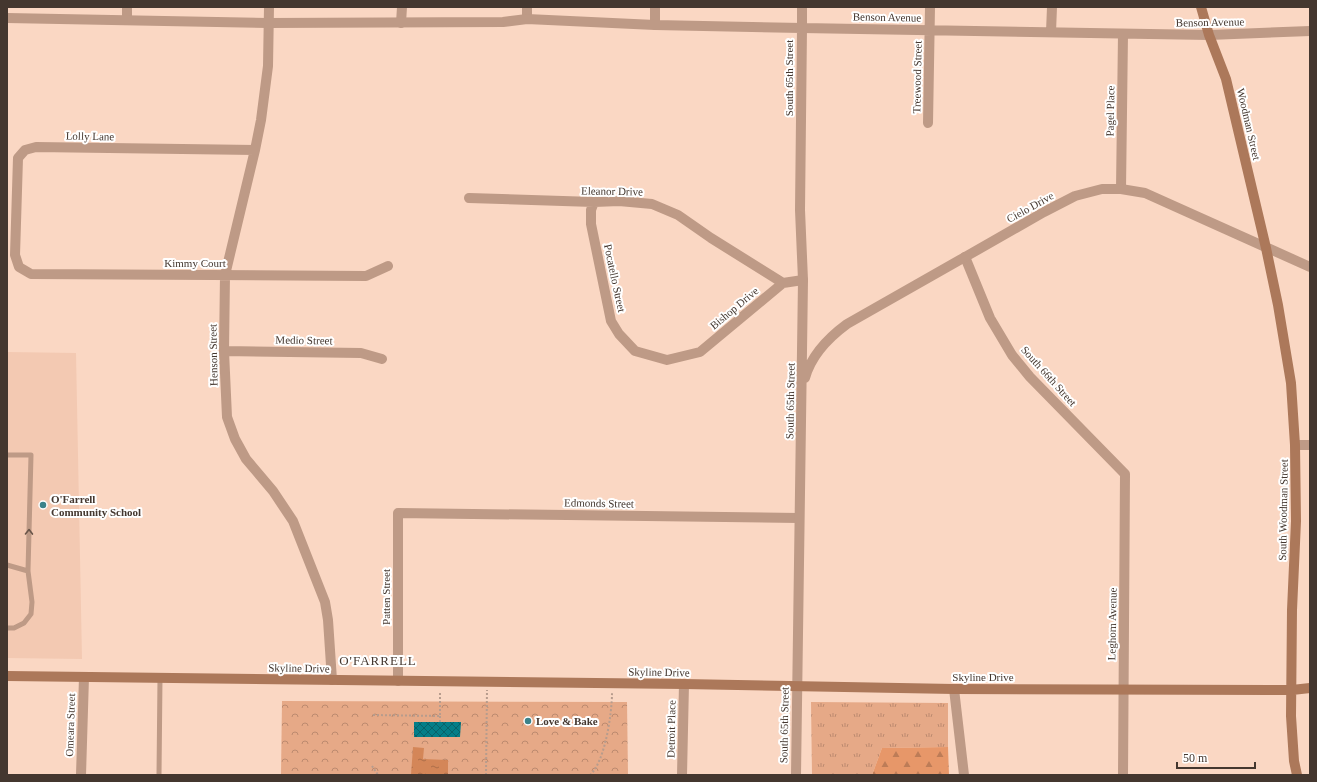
<svg xmlns="http://www.w3.org/2000/svg" width="1317" height="782" font-family="Georgia,serif">
	<style>
		.built { fill: #f3c9b2 }
		.grass { fill: url(#grass-tufts) }
		.forest { fill: url(#forest-firs) }
		.park { fill: url(#park-crowns) }
		.water { fill: url(#water-ripples) }
		.building { fill: url(#building-cross-hatch) }
		.lines { fill: none; stroke-linecap: round; stroke-linejoin: round }
		.path { stroke: #b79c8d; stroke-width: 2; stroke-dasharray: 2 2; stroke-linecap: butt }
		.service { stroke: #be9a86; stroke-width: 5 }
		.minor { stroke: #be9a86; stroke-width: 10 }
		.tertiary { stroke: #be9a86; stroke-width: 10 }
		.secondary { stroke: #ac785a; stroke-width: 10 }
		.oneway { stroke: #695549 }
		.poi-dot { fill: #3b828a; stroke: #fff; stroke-width: 1.5 }
		.labels { text-anchor: middle; dominant-baseline: central; stroke-width: 4; stroke-linejoin: round; paint-order: stroke }
		.street-label { font-size: 11px; fill: #44372f; stroke: #fff }
		.poi-label { font-size: 11px; font-weight: bold; fill: #44372f; stroke: #fff; text-anchor: start }
		.quarter-label { font-size: 13px; letter-spacing: 1px; fill: #44372f; stroke: #fff }
	</style>
	<defs>
		<pattern id="grass-tufts" width="24" height="20" patternUnits="userSpaceOnUse"><rect width="24" height="20" fill="#e6a987"/><path d="M3 7l-1-3M5 7V3M7 7l1-3M15 17l-1-3M17 17v-4M19 17l1-3" fill="none" stroke="#bc8a6f"/></pattern>
		<pattern id="forest-firs" width="22" height="20" patternUnits="userSpaceOnUse"><rect width="22" height="20" fill="#e79769"/><path d="M5 1l3.5 6h-7zM16 11l3.5 6h-7z" fill="#bd7c57"/></pattern>
		<pattern id="park-crowns" width="20" height="18" patternUnits="userSpaceOnUse"><rect width="20" height="18" fill="#e6a987"/><path d="M2 6a3 3 0 1 1 6 0M12 15a3 3 0 1 1 6 0" fill="none" stroke="#bc8a6f"/></pattern>
		<pattern id="water-ripples" width="26" height="14" patternUnits="userSpaceOnUse"><rect width="26" height="14" fill="#d48658"/><path d="M2 4q2-2 4 0t4 0M15 11q2-2 4 0t4 0" fill="none" stroke="#ae6e49"/></pattern>
		<pattern id="building-cross-hatch" width="8" height="8" patternUnits="userSpaceOnUse"><rect width="8" height="8" fill="#037e88"/><path d="M0 0l8 8M0 8l8-8" fill="none" stroke="#07626a"/></pattern>
	</defs>
	<rect width="100%" height="100%" fill="#fad7c3"/>
	<!-- built -->
	<path class="built" d="M7,352L76,353L82,659L7,658Z"/>
	<!-- grass -->
	<path class="grass" d="M811,702L948,703V747L882,748L872,775H812Z"/>
	<!-- forest -->
	<path class="forest" d="M948,747L949,775H872L882,748Z"/>
	<!-- park -->
	<path class="park" d="M282,701L627,702L628,775H281Z"/>
	<!-- water -->
	<path class="water" d="M413,747L424,748L423,759L448,760V775H411Z"/>
	<!-- building -->
	<path class="building" d="M414,722H461L460,737H414Z"/>
	<g class="lines">
		<!-- path -->
		<path class="path" d="M373,715L440,716V691
			M440,716V722
			M372,766L378,775
			M486,775L487,690
			M590,775C605,762 612,713 612,693"/>
		<!-- service -->
		<path class="service" d="M7,455H31L28,571L32,602L31,614L24,623L14,628H7
			M7,565L28,571
			M159,775L160,678"/>
		<!-- minor -->
		<path class="minor" d="M269,7L268,66L261,120L255,150L225,275L224,351L227,417L235,439L246,459L273,491L293,521L325,602L328,620L332,680
			M802,7V28L1209,35L1310,31
			M527,19V7
			M127,20V7
			M401,23L402,7
			M655,25V7
			M1051,32L1052,7
			M928,123L930,7
			M255,150L36,147L25,150L18,158L15,255L19,267L31,274L366,276L388,266
			M1121,189L1123,34
			M469,198L594,202L619,201L652,204L678,215L711,238L783,283L803,280
			M594,202L591,210V224L611,321L619,334L635,351L667,360L700,352L783,283
			M965,257L990,318L1012,355L1030,377L1125,474L1123,775
			M224,351L361,353L382,359
			M1295,445H1310
			M398,681V513L799,518
			M954,689L964,775
			M81,775L84,677
			M682,775L684,684"/>
		<!-- tertiary -->
		<path class="tertiary" d="M7,18L268,23L503,22L527,19L655,25L802,28L800,210L803,280L796,775
			M805,378C811,356 828,338 847,324L965,257L1044,212L1075,196L1102,189H1121L1145,193L1310,267"/>
		<!-- secondary -->
		<path class="secondary" d="M1201,7L1209,35L1226,79L1266,248L1278,305L1291,383L1295,445L1296,521L1292,610L1291,716L1294,761L1297,775
			M7,676L684,684L954,689L1292,690L1310,688"/>
	</g>
	<!-- one-way arrows -->
	<defs><path id="oneway-chevron" d="M-2-3.5L2.5 0L-2 3.5" fill="none" stroke-width="1.6" stroke-linecap="round" stroke-linejoin="round"/></defs>
	<use class="oneway" href="#oneway-chevron" transform="translate(29 532) rotate(-89)"/>
	<!-- markers -->
	<g class="poi-dot">
		<circle cx="43" cy="505" r="4"/>
		<circle cx="528" cy="721" r="4"/>
	</g>
	<g class="labels">
		<!-- street labels -->
		<g class="street-label">
			<text transform="translate(887 17) rotate(1)">Benson Avenue</text>
			<text transform="translate(1210 22) rotate(-1)">Benson Avenue</text>
			<text transform="translate(917 77) rotate(-89)">Treewood Street</text>
			<text transform="translate(789 78) rotate(-90)">South 65th Street</text>
			<text transform="translate(1110 111) rotate(-89)">Pagel Place</text>
			<text transform="translate(1249 124) rotate(77)">Woodman Street</text>
			<text transform="translate(90 136) rotate(1)">Lolly Lane</text>
			<text transform="translate(612 191) rotate(1)">Eleanor Drive</text>
			<text transform="translate(1030 207) rotate(-29)">Cielo Drive</text>
			<text x="195" y="263">Kimmy Court</text>
			<text transform="translate(615 278) rotate(78)">Pocatello Street</text>
			<text transform="translate(734 308) rotate(-40)">Bishop Drive</text>
			<text transform="translate(304 340) rotate(1)">Medio Street</text>
			<text transform="translate(213 355) rotate(-91)">Henson Street</text>
			<text transform="translate(1049 376) rotate(48)">South 66th Street</text>
			<text transform="translate(790 401) rotate(-89)">South 65th Street</text>
			<text transform="translate(599 503) rotate(1)">Edmonds Street</text>
			<text transform="translate(1283 510) rotate(-89)">South Woodman Street</text>
			<text transform="translate(386 597) rotate(-90)">Patten Street</text>
			<text transform="translate(1112 624) rotate(-89)">Leghorn Avenue</text>
			<text transform="translate(299 668) rotate(1)">Skyline Drive</text>
			<text transform="translate(659 672) rotate(1)">Skyline Drive</text>
			<text x="983" y="677">Skyline Drive</text>
			<text transform="translate(70 725) rotate(-88)">Omeara Street</text>
			<text transform="translate(784 725) rotate(-89)">South 65th Street</text>
			<text transform="translate(671 729) rotate(-89)">Detroit Place</text>
		</g>
		<!-- poi labels -->
		<g class="poi-label">
			<text x="51" y="499">O'Farrell<tspan x="51" dy="13">Community School</tspan></text>
			<text x="536" y="721">Love &amp; Bake</text>
		</g>
		<!-- quarter labels -->
		<g class="quarter-label">
			<text x="378" y="660">O'FARRELL</text>
		</g>
	</g>
	<!-- border -->
	<rect width="1317" height="782" fill="none" stroke="#44372f" stroke-width="16"/>
	<!-- scale -->
	<path d="M1177 762v6h78v-6" fill="none" stroke="#44372f" stroke-width="2"/>
	<text x="1183" y="762" font-size="12" fill="#44372f" stroke="#ffffff" stroke-width="3" paint-order="stroke">50 m</text>
</svg>
